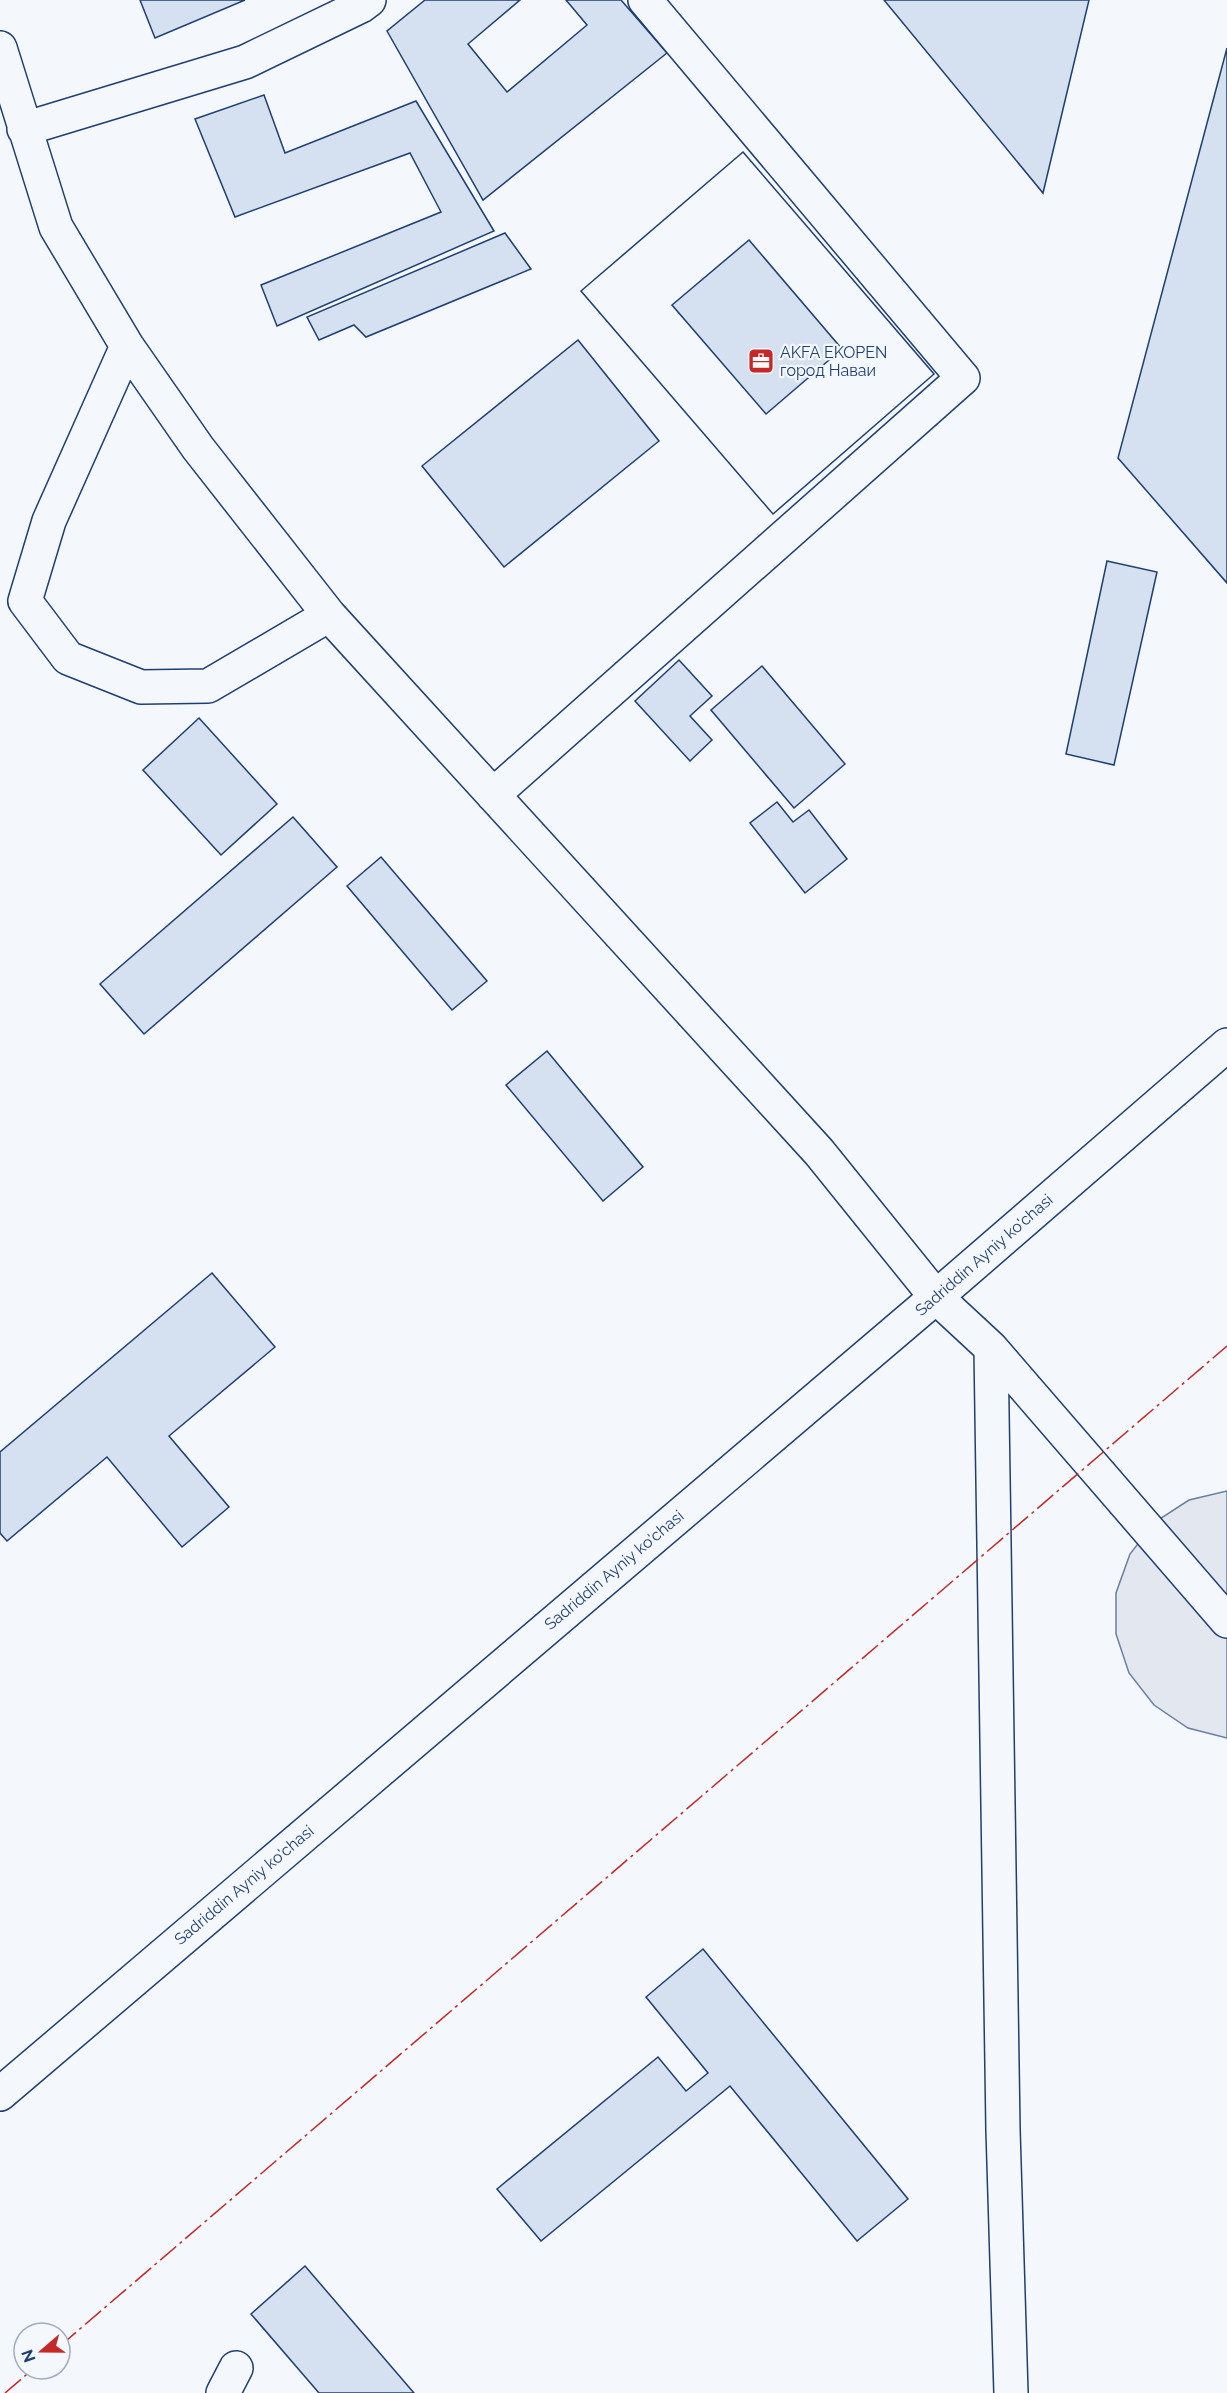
<svg xmlns="http://www.w3.org/2000/svg" width="1227" height="2393" font-family="Raleway,sans-serif">
	<style>
		.parking { fill: #e3e8f0; stroke: #687fa3; stroke-width: 1.5 }
		.building { fill: #d5e0f0; stroke: #1d3f73; stroke-width: 1.5; fill-rule: evenodd }
		.lines { fill: none; stroke-linecap: round; stroke-linejoin: round }
		.minor-casing { stroke: #1d3f73; stroke-width: 36 }
		.minor { stroke: #f4f7fb; stroke-width: 33 }
		.power { stroke: #c62828; stroke-width: 1.5; stroke-dasharray: 21 4.5 3 4.5; stroke-linecap: butt }
		.labels { text-anchor: middle; dominant-baseline: central; stroke-width: 4.5; stroke-linejoin: round; paint-order: stroke }
		.poi-label { font-size: 16px; fill: #1d3f73; stroke: #f4f7fb; text-anchor: start }
		.street-label { font-size: 16px; fill: #1d3f73; stroke: #f4f7fb }
	</style>
	<rect width="100%" height="100%" fill="#f4f7fb"/>
	<!-- parking -->
	<path class="parking" d="M1227,1491V1738L1188,1728L1154,1705L1129,1673L1116,1634V1593L1130,1554L1155,1522L1189,1500Z"/>
	<!-- building -->
	<path class="building" d="M140,0H245L155,38Z
		M425,0H520L468,44L507,92L587,25L566,0H621L667,53L483,200L387,31Z
		M884,0H1089L1043,193Z
		M1227,48V583L1118,458Z
		M264,95L285,153L416,101L494,231L277,326L261,285L441,212L410,153L235,217L195,119Z
		M743,152L934,374L773,514L581,291ZM749,240L842,349L766,414L672,305Z
		M743,152L934,374L773,514L581,291Z
		M505,233L531,269L366,337L354,325L319,340L307,317Z
		M578,340L659,441L504,567L422,466Z
		M1107,561L1157,572L1114,765L1066,754Z
		M679,660L712,696L690,716L712,740L690,761L635,701Z
		M762,666L845,764L794,808L711,710Z
		M199,718L277,804L221,855L143,770Z
		M777,802L793,822L809,810L847,859L805,893L750,823Z
		M293,817L337,867L144,1034L100,984Z
		M381,857L487,981L452,1010L347,886Z
		M547,1051L643,1167L603,1201L506,1085Z
		M212,1273L275,1347L169,1436L229,1507L182,1547L107,1457L7,1541L0,1533V1452Z
		M703,1949L908,2199L857,2241L730,2086L541,2241L497,2189L658,2057L686,2091L708,2073L646,1997Z
		M305,2266L414,2393H319L251,2314Z"/>
	<g class="lines">
		<defs>
			<path id="minor" d="M0,48L56,227L127,346L198,448L329,615L819,1152L936,1297L991,1348L1227,1621
				M24,129L245,62L361,6L369,0
				M127,346L49,521L25,601L68,658L141,687L208,686L329,615
				M493,795L963,378L645,0
				M991,1348L1003,2130L1011,2393
				M0,2094L936,1297L1227,1045
				M223,2393L236,2368"/>
		</defs>
		<!-- minor casing -->
		<use href="#minor" class="minor-casing"/>
		<!-- minor -->
		<use href="#minor" class="minor"/>
		<!-- power -->
		<path class="power" d="M60,2346L1227,1346
			M5,2393L33,2369"/>
	</g>
	<!-- icons -->
	<defs>
		<symbol id="office-square" viewBox="-11 -11 22 22"><rect x="-9" y="-9" width="18" height="18" rx="4" fill="#c62828" stroke="#f4f7fb"/><path d="M-6-3h4V-5.5h4V-3h4V5H-6ZM-1-4.5V-3h2v-1.5ZM-6 0V1H6V0Z" fill="#fff"/></symbol>
	</defs>
	<g fill-rule="evenodd">
		<use href="#office-square" x="746" y="346" width="30" height="30"/>
	</g>
	<g class="labels">
		<!-- poi labels -->
		<g class="poi-label">
			<text x="780" y="352">AKFA EKOPEN<tspan x="780" dy="18">город Наваи</tspan></text>
		</g>
		<!-- street labels -->
		<g class="street-label">
			<text transform="translate(984 1255) rotate(-41)">Sadriddin Ayniy ko'chasi</text>
			<text transform="translate(614 1570) rotate(-40)">Sadriddin Ayniy ko'chasi</text>
			<text transform="translate(244 1885) rotate(-40)">Sadriddin Ayniy ko'chasi</text>
		</g>
	</g>
	<!-- north arrow -->
	<g transform="translate(42 2351) rotate(250)"><circle r="28" fill="#f4f7fb" stroke="#9eadc5" stroke-width="1.5"/>
	<path d="M0-4.5L10 22L0 15L-10 22Z" fill="#c62828"/>
	<text y="-9" font-size="16" font-weight="bold" text-anchor="middle" fill="#1d3f73">N</text>
	</g>
</svg>
